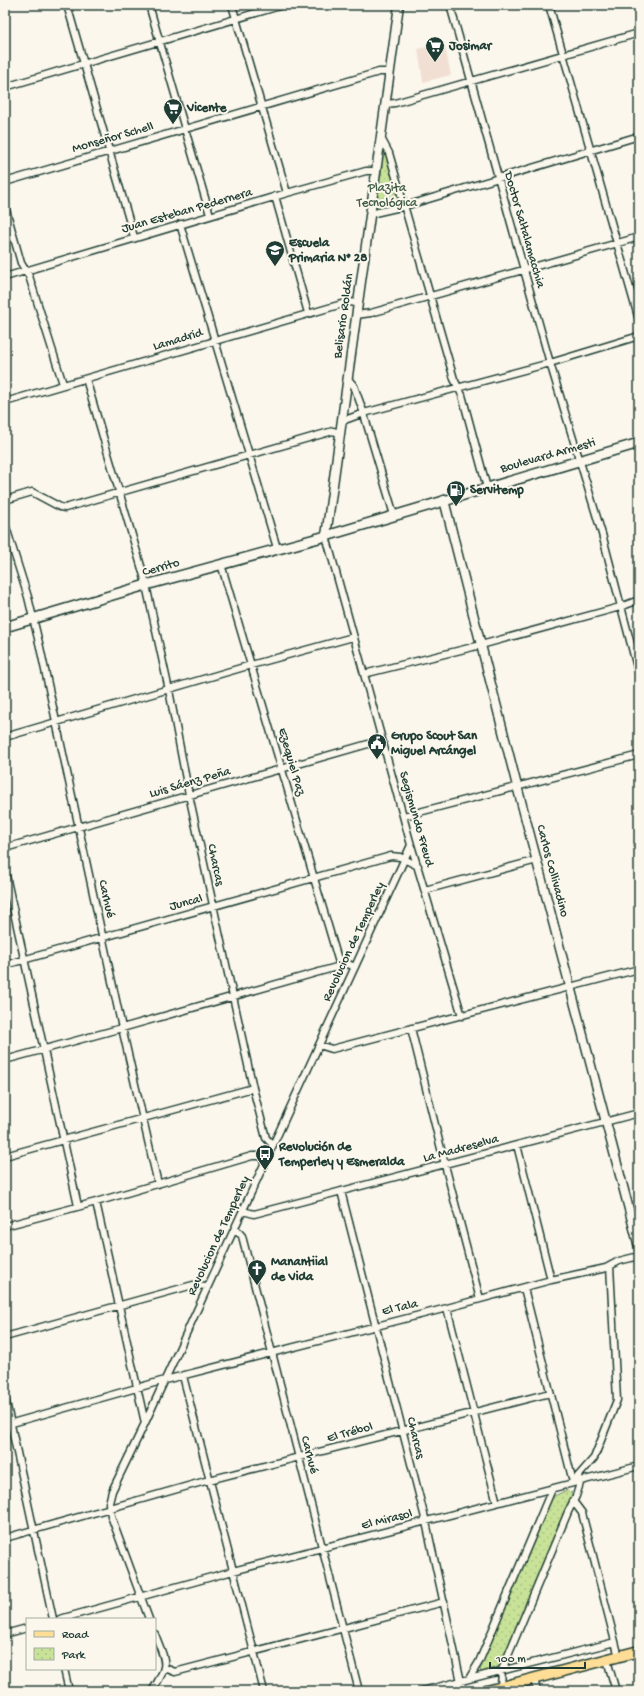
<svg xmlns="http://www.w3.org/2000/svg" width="644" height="1696" font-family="'Gochi Hand',sans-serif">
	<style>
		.built { fill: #f2dfd3 }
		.park { fill: url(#park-dots); stroke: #749066 }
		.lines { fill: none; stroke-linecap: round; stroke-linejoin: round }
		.minor-casing { stroke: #1f3d34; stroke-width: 9 }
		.tertiary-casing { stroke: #1f3d34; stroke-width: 11 }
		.secondary-casing { stroke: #1f3d34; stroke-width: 12 }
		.primary-casing { stroke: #1f3d34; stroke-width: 13 }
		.minor { stroke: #fbf7ec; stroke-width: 6 }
		.tertiary { stroke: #fbf7ec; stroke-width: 8 }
		.secondary { stroke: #fbf7ec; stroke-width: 9 }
		.primary { stroke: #fedd96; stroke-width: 10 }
		.labels { text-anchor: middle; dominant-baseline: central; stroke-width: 4; stroke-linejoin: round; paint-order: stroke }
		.poi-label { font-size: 13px; font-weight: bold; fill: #1f3d34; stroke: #fbf7ec; text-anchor: start }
		.street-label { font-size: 13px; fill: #1f3d34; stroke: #fbf7ec }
		.park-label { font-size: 13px; fill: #415e48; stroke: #fbf7ec }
	</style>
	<defs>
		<pattern id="park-dots" width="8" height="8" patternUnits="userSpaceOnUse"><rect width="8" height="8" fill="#c8e298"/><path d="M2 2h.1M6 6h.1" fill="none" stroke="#abc384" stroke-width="1.8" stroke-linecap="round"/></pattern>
	</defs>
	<rect width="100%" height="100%" fill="#fbf7ec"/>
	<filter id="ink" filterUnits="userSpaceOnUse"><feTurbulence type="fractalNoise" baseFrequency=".025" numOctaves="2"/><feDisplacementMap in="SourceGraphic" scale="8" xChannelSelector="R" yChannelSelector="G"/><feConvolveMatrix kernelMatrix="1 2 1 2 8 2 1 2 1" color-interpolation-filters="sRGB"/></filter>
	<g filter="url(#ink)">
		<!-- built -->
		<path class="built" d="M444,43L451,75L423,82L418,49Z"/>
		<!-- park -->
		<path class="park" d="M381,138L405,206L370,214Z
			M567,1490L572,1493V1498L502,1664L498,1667L481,1672L480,1669L547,1507L552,1497Z"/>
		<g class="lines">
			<defs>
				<path id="minor" d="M67,5L134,237
					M149,5L210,215
					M232,5L287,193
					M450,5L550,363L602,534L639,675
					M549,5L639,320
					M5,87L283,5
					M386,104L395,103L639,33
					M381,138L389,153L454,379L462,395L487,488
					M5,182L379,72H390
					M275,196L308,313
					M5,206L21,263L29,276L63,384
					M370,214L405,206L639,136
					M180,224L277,548
					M5,277L287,193L366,171H376
					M356,315L371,313L639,237
					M86,379L144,576L169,690L189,795L253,1088L266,1138L273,1145
					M348,379L354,386L362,408L394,515
					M5,402L349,302L358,303
					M342,421L364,413L550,363L639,336
					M5,500L32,492L60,507L65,508L333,431L340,433
					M5,524L28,597L40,647L122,1028L158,1184
					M326,536L411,845L462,1016
					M221,564L340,966
					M364,674L481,645L620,607L639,600
					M5,737L251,665L353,637
					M404,816L639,755
					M5,848L382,740
					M5,871L78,1206
					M425,890L537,860
					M5,965L391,856L400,857L418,866
					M411,1028L445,1165L480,1299
					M319,1045L332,1049L639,969
					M5,1060L122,1028L340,966L348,964L355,967
					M517,1145L551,1280
					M5,1156L253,1088
					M341,1191L426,1522L463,1691
					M96,1202L145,1423
					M243,1211L254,1214L639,1113
					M5,1226L96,1202L252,1156H260L266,1160
					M235,1228L242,1236L359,1691
					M524,1288L573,1482
					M447,1308L497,1503
					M5,1337L193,1285L207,1286
					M183,1376L264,1691
					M5,1397L53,1619
					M5,1425L165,1380L447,1308L551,1280L606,1268L619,1261L639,1256
					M573,1482L594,1458L617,1400L610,1266
					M573,1501L582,1513L619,1657
					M5,1538L209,1480L550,1393
					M60,1619L233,1571L639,1466
					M149,1619L111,1516L109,1503L112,1491L145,1423L411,845
					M5,1634L27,1628
					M607,1660L616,1691
					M165,1668L175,1672L444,1602
					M64,1669L69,1691
					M470,1677L479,1662L552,1489
					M534,1679L537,1691
					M501,1687L502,1670L568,1512L576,1496L581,1480
					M152,1691C170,1663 166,1664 155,1634
					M422,1691L615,1642"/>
				<path id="tertiary" d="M444,500L517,786L639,1247
					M326,536L399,5"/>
				<path id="secondary" d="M5,627L146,585L326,536L639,443"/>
				<path id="primary" d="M487,1691L639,1651"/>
			</defs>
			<!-- minor casing -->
			<use href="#minor" class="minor-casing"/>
			<!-- tertiary casing -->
			<use href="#tertiary" class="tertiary-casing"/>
			<!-- secondary casing -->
			<use href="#secondary" class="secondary-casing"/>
			<!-- primary casing -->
			<use href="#primary" class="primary-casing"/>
			<!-- minor -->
			<use href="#minor" class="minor"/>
			<!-- tertiary -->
			<use href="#tertiary" class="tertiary"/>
			<!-- secondary -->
			<use href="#secondary" class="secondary"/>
			<!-- primary -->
			<use href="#primary" class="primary"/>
		</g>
	</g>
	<!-- icons -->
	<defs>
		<symbol id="supermarket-pin" viewBox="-11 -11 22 30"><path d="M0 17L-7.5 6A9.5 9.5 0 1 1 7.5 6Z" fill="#1f3d34" stroke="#fbf7ec"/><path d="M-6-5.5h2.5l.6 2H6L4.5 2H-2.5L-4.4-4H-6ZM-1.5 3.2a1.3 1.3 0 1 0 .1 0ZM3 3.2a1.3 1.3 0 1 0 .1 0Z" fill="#fff"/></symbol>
		<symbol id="school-pin" viewBox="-11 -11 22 30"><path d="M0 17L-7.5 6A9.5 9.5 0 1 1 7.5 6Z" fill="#1f3d34" stroke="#fbf7ec"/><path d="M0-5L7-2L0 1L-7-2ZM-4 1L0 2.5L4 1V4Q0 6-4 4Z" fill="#fff"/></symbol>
		<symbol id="fuel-pin" viewBox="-11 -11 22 30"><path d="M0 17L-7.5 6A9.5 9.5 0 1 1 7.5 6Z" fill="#1f3d34" stroke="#fbf7ec"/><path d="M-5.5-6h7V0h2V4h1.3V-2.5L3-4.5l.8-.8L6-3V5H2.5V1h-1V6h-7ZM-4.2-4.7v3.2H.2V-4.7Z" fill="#fff"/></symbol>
		<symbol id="civic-pin" viewBox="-11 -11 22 30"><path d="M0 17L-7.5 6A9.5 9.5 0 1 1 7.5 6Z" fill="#1f3d34" stroke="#fbf7ec"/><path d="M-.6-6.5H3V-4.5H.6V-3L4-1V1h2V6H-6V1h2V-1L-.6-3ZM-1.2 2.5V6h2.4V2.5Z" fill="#fff"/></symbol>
		<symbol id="bus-pin" viewBox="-11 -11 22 30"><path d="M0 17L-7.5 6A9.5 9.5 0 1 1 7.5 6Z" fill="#1f3d34" stroke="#fbf7ec"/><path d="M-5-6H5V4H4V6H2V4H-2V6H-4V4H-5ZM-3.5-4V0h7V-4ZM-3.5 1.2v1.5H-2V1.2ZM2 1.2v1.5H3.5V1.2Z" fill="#fff"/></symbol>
		<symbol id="church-pin" viewBox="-11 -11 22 30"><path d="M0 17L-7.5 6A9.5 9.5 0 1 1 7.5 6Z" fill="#1f3d34" stroke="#fbf7ec"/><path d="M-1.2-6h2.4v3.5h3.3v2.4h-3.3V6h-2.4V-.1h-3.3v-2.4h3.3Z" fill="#fff"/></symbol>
	</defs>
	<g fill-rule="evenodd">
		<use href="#supermarket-pin" x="424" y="35" width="22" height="30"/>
		<use href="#supermarket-pin" x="162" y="97" width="22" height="30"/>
		<use href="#school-pin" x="264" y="239" width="22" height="30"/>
		<use href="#fuel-pin" x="445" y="479" width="22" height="30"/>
		<use href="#civic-pin" x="366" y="732" width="22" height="30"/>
		<use href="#bus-pin" x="254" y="1143" width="22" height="30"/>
		<use href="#church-pin" x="246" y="1258" width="22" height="30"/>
	</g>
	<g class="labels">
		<!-- poi labels -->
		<g class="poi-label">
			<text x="449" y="46">Josimar</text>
			<text x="187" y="108">Vicente</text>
			<text x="289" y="243">Escuela<tspan x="289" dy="15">Primaria N* 28</tspan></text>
			<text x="470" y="490">Servitemp</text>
			<text x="391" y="736">Grupo Scout San<tspan x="391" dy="15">Miguel Arcángel</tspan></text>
			<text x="279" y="1147">Revolución de<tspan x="279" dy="15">Temperley y Esmeralda</tspan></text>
			<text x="271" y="1262">Manantiial<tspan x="271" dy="15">de Vida</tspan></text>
		</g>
		<!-- street labels -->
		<g class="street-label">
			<text transform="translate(113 138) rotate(-16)">Monseñor Schell</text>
			<text transform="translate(187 211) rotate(-16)">Juan Esteban Pedernera</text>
			<text transform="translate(524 230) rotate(74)">Doctor Saltalamacchia</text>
			<text transform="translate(344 316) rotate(-82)">Belisario Roldán</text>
			<text transform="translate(178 340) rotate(-17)">Lamadrid</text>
			<text transform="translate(548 456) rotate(-16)">Boulevard Armesti</text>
			<text transform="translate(161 568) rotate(-16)">Cerrito</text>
			<text transform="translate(291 762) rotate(74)">Ezequiel Paz</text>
			<text transform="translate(190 783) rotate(-16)">Luis Sáenz Peña</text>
			<text transform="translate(416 819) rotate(74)">Segismundo Freud</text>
			<text transform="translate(215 865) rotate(78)">Charcas</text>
			<text transform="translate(552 871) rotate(75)">Carlos Collivadino</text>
			<text transform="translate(106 899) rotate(77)">Carhué</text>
			<text transform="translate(186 903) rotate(-15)">Juncal</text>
			<text transform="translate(354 942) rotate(-65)">Revolucion de Temperley</text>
			<text transform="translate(461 1149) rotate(-15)">La Madreselva</text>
			<text transform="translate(219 1236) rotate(-65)">Revolucion de Temperley</text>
			<text transform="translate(400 1308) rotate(-13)">El Tala</text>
			<text transform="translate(350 1433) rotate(-15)">El Trébol</text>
			<text transform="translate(415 1438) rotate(76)">Charcas</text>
			<text transform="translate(309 1455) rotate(75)">Carhué</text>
			<text transform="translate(387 1520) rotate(-14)">El Mirasol</text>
		</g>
		<!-- park labels -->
		<g class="park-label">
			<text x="387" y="188">Plazita<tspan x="387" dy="15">Tecnológica</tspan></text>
		</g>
	</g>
	<!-- margin -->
	<rect width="644" height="1696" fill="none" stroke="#fbf7ec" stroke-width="20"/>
	<rect x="10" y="10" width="624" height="1676" fill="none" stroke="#1f3d34" stroke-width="1.5" filter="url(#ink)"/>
	<!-- legend -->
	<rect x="26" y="1618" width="130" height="52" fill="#fbf7ec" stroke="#a3ada2"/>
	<rect x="34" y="1631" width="20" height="6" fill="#fedd96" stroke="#a3ada2"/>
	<text x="62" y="1638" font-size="12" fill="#1f3d34">Road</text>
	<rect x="34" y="1648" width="20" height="12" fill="url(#park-dots)" stroke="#a3ada2"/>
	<text x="62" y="1658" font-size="12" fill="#1f3d34">Park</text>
	<!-- scale -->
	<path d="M490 1662v6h95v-6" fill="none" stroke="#1f3d34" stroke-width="2"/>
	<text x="496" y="1662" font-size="12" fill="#1f3d34" stroke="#fbf7ec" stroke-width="3" paint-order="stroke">100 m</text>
</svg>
